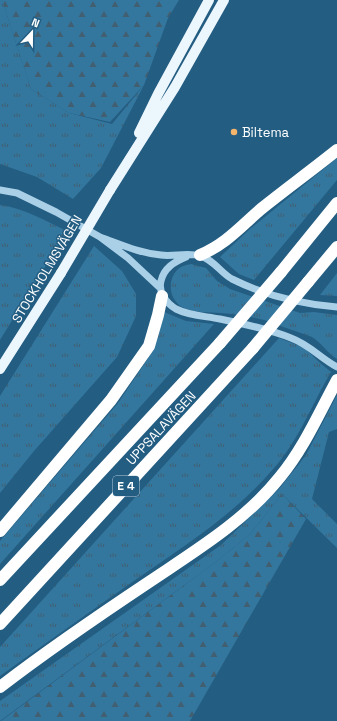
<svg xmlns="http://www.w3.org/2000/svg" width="337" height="721" font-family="'Space Grotesk',sans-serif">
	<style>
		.grass { fill: url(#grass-tufts) }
		.forest { fill: url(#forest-firs) }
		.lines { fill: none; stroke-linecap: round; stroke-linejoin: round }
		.minor { stroke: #aad0e8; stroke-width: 7 }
		.major { stroke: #ecf6fd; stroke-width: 10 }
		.highway { stroke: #fff; stroke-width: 12 }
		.major-bridge { stroke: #ecf6fd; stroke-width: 10 }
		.highway-bridge { stroke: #fff; stroke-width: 12 }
		.poi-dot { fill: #f3b56c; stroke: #235d82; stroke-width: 1.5 }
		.labels { text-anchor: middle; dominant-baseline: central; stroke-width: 3; stroke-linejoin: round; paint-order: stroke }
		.shield { fill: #235d82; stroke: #bdceda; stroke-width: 1 }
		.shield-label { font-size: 12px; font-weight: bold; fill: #fff }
		.poi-label { font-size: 13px; fill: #fff; stroke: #235d82; text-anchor: start }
		.street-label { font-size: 13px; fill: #fff; stroke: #235d82 }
	</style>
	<defs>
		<pattern id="grass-tufts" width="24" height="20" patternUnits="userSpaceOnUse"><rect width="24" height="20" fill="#33769e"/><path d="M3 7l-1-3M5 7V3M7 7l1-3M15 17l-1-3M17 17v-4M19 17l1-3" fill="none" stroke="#415f71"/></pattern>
		<pattern id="forest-firs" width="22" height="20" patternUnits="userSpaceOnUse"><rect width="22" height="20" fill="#33769e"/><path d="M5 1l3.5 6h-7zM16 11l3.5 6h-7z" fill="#415f71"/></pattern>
	</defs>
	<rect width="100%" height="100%" fill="#235d82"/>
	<!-- grass -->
	<path class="grass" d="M0,0H2L31,89L69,113L112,124L144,85L101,168L73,199L37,177L0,164Z
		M337,158V180L254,280L239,274L220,257L250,229Z
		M0,205C24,208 46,221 67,231L0,340Z
		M94,246L122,271L136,294V316L117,357L34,451L0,493V396Z
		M191,264L206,268L217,281L230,289L300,313L314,312L337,315V359C327,353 322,343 312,337C305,334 297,332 289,329C280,326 270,321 260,319C248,316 234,314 221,313C209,312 193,313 182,307C169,299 167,281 177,270C181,266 186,265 191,264Z
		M337,273V296L320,295Z
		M164,312L186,321L214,324L0,564V541L118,403L147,360L157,339Z
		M279,338L305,348L319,362L331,372C312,404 299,440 274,468C236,513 186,545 138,578C92,610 46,643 0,676V647Z
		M337,395V429L329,432L312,499L337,524V548L282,494L250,534L217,561L0,721V701L221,545L279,489L306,455Z"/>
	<!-- forest -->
	<path class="forest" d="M2,0H179L168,18L144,85L110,122L69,113L31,89Z
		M282,494L306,519L190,721H1L217,561L250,534Z"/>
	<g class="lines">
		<!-- minor -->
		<path class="minor" d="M0,190L17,193L56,212L100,237L128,258L159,287
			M100,237C120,244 139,253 161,255C173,257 188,252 200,256C213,259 221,273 232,279C264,295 302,304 337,307
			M186,257C174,262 164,268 161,281C158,292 166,303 176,309C190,316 205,316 220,319C244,324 268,329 291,338C310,345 320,358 337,367"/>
		<!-- major -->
		<path class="major" d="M139,133L158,94L209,0
			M110,190L175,87L224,0
			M0,369L61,273"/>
		<!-- highway -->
		<path class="highway" d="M200,255C226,244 240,227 261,209C286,189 312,170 337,150
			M281,272L337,203
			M308,282L337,247
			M0,531L111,400L149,346L158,315L162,296
			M0,580L220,343
			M0,624L253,348
			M0,687C48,650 98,616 149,582C195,551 245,521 280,477C304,448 319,413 337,380"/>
		<!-- major-bridge -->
		<path class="major-bridge" d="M61,273L110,190"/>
		<!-- highway-bridge -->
		<path class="highway-bridge" d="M220,343L281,272
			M253,348L308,282"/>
	</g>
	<!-- markers -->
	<circle class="poi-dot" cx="234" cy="132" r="4"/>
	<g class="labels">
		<!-- shield labels -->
		<rect class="shield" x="113" y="476" width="26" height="20" rx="3"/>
		<g class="shield-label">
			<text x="126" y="486">E 4</text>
		</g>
		<!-- poi labels -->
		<g class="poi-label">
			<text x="242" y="132">Biltema</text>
		</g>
		<!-- street labels -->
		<g class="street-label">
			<text transform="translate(47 269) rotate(-59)">STOCKHOLMSVÄGEN</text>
			<text transform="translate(161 428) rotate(-47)">UPPSALAVÄGEN</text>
		</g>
	</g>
	<!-- north arrow -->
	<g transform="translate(32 32) rotate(22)" stroke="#235d82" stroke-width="3" paint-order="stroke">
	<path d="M0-3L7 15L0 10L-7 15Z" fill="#ffffff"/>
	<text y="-6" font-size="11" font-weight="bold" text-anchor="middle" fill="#ffffff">N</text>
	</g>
</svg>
